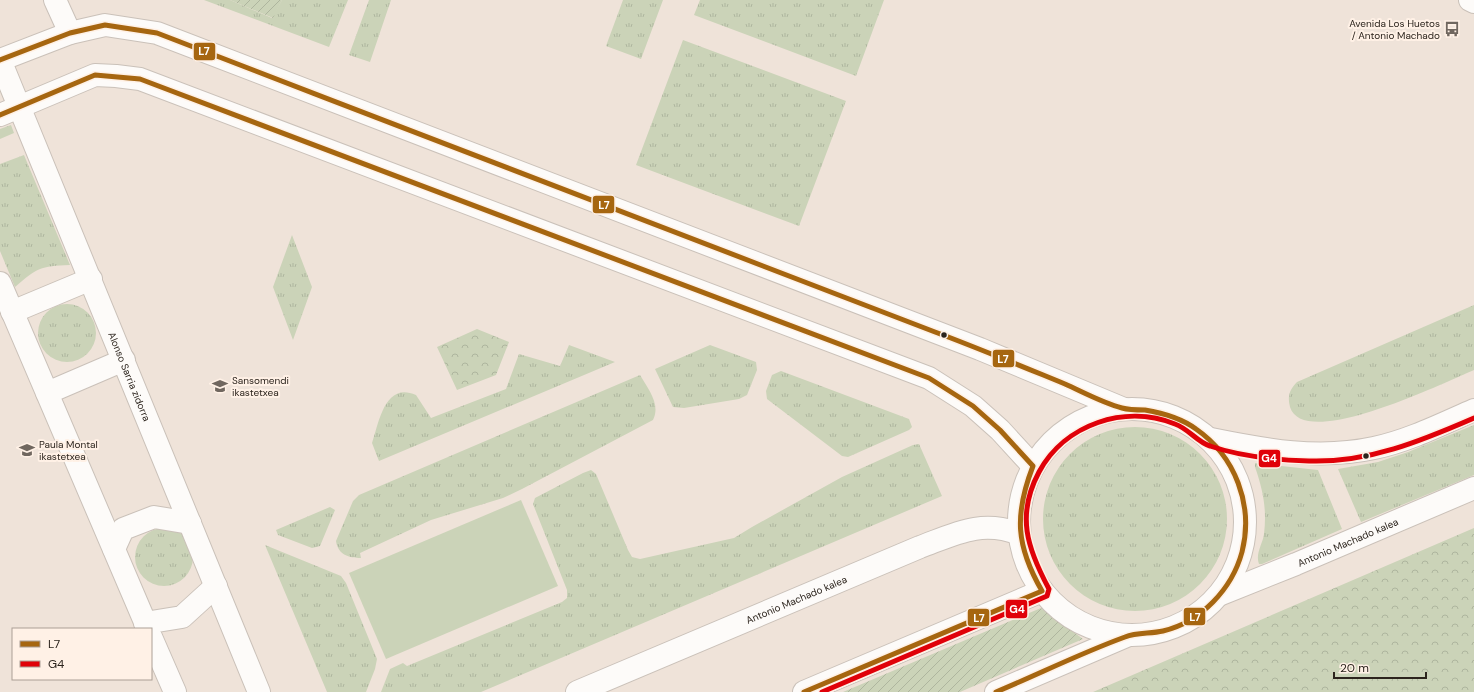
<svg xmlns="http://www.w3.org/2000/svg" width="1474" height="692" font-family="'DM Sans',sans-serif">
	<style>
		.grass { fill: url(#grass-tufts) }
		.park { fill: url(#park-crowns) }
		.garden { fill: url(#garden-furrows) }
		.pitch { fill: #cbd3b8 }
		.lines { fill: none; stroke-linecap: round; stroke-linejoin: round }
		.minor-casing { stroke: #cac1b9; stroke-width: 24 }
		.major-casing { stroke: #cac1b9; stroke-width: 24 }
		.minor { stroke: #fdfbf9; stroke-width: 22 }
		.major { stroke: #fdfbf9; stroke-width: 22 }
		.bus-1-casing { stroke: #fff1e6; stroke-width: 8 }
		.bus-2-casing { stroke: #fff1e6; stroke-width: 8 }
		.bus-1 { stroke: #a66610; stroke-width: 5 }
		.bus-2 { stroke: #e00109; stroke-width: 5 }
		.bus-dot { fill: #2c241d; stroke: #fff1e6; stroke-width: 1.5 }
		.labels { text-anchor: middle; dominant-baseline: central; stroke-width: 4; stroke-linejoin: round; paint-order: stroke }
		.poi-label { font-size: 10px; fill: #2c241d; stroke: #fff1e6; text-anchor: start }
		.street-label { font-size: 10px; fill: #2c241d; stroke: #fff1e6 }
		.line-badge { stroke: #fff1e6; stroke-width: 1.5 }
		.badge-label { font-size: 11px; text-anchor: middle; font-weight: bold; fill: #fff }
	</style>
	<defs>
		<pattern id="grass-tufts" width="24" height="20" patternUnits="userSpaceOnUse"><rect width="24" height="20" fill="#cbd3b8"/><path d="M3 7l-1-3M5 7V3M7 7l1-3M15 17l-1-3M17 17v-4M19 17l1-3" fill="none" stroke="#aeb59e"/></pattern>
		<pattern id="park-crowns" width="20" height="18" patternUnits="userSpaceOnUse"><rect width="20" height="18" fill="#cbd3b8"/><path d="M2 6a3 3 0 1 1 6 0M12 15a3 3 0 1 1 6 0" fill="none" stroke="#aeb59e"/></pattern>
		<pattern id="garden-furrows" width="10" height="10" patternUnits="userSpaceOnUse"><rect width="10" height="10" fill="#cbd3b8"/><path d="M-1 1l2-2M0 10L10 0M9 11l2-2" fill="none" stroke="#aeb59e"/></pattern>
	</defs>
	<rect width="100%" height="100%" fill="#efe3d9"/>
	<!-- grass -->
	<path class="grass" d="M204,0H230L272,18L282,0H348L329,47Z
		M369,0H391L370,62L349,55Z
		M623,0H663L641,59L606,46Z
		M700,0H884L856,76L694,15Z
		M683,40L846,101L799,226L636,165Z
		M11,125L14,133L0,139V129Z
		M24,155L70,265C40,266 37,268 15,287L0,251V164Z
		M292,235L312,287L293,340L273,287Z
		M38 333a29 29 0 1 1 58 0a29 29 0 1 1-58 0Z
		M1474,305V370C1447,381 1304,452 1290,407C1287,396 1290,389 1297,382Z
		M569,345L615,362L379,461L372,443C379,422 385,381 416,395L431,418L506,389L519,354L560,366Z
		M710,345L756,362L757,370L747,395L739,399L684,408L673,407L655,369Z
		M781,371L909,419L912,427L909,430L848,457L842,456L767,399L766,391L772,375Z
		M640,375C648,389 661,404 653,420L522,489L503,498L431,520L360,553L361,558C349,558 338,555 336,541L353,501L359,495Z
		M1474,425V475L1361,522L1338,469L1378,462L1408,452Z
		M1043 519a92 92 0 1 1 184 0a92 92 0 1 1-184 0Z
		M919,444L942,496L481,692H381L390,669L403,663L407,666L562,602L567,598V590L533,504L535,498L583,473L591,470L596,474L628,550L632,557L640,559L734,538L752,527L842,477L913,445Z
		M1255,463L1318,470L1342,529L1262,564H1259C1255,554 1263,543 1264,534C1267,509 1263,490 1255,467Z
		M330,507L335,510L320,546L312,548L278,535L276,530Z
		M135 557a29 29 0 1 1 58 0a29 29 0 1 1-58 0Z
		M265,545L341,576L346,583L377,659L375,669L366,692H327Z"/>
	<!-- park -->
	<path class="park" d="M477,329L509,342L496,375L457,390L437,347Z
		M1474,528V692H1093Z"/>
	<!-- garden -->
	<path class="garden" d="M230,0H282L273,18Z
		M1041,608L1083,639L960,692H843Z"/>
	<!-- pitch -->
	<path class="pitch" d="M521,500L558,586L386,659L349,573Z"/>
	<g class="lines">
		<defs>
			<g id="minor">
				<path d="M55,0L70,33"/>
				<path d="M0,60L70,33L105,25L157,33L980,349L1124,409"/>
				<path id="s1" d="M0,60L259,692"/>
				<path d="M0,115L95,75L116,76L140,79L929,378L973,406L1000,430L1033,466"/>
				<path d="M0,283L148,629"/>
				<path d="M12,312L91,279"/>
				<path d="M47,393L124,360"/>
				<path d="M114,549L123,529L154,517L190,523"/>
				<path d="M145,623L182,617L216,586"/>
				<path d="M151,637L175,692"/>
				<path id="s2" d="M577,692L920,547C955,534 982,519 1019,534"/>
			</g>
			<g id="major">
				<path d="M1470,0L1474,2"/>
				<circle cx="1132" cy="522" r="113"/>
				<path d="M1211,439C1265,450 1319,460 1374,448C1408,441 1442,424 1474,410"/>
				<path id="s3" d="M1221,594L1296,564L1474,488"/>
				<path d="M804,692L1042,591"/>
				<path d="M996,692L1129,635"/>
			</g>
		</defs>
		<!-- minor casing -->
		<use href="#minor" class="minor-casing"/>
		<!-- major casing -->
		<use href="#major" class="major-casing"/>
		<!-- minor -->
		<use href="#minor" class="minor"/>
		<!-- major -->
		<use href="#major" class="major"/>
		<defs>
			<path id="bus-1" d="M0,60L70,33L105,25L157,33C416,133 675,232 935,332C978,348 1021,366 1065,384C1083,392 1103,403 1122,408C1129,410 1138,410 1145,410C1163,413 1181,418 1196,429C1235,456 1254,505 1242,552C1232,589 1201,622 1163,631C1150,634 1137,632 1125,637C1081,653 1039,674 996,692
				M0,115L95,75L140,79L929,378L973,406L1000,430L1033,466C1014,515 1016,546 1042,591L804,692"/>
			<path id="bus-2" d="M822,692L1047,596L1049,589C1027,548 1016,515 1039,472C1065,424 1125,404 1175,424C1189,429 1197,442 1210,446C1242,457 1276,460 1309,461C1368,463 1421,441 1474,418"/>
		</defs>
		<!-- bus-1 casing -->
		<use href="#bus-1" class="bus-1-casing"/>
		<!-- bus-2 casing -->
		<use href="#bus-2" class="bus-2-casing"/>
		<!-- bus-1 -->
		<use href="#bus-1" class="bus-1"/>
		<!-- bus-2 -->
		<use href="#bus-2" class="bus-2"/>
	</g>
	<!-- icons -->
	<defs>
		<symbol id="bus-bare" viewBox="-9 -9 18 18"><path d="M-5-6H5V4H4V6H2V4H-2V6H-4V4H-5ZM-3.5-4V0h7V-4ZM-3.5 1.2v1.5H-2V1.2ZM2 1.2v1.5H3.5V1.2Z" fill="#70675f" stroke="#fff1e6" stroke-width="2.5" paint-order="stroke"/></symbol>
		<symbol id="school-bare" viewBox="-9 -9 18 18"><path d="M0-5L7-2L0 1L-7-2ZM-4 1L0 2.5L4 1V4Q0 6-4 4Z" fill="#70675f" stroke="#fff1e6" stroke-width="2.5" paint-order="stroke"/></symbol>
	</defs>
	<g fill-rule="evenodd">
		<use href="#bus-bare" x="1441" y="18" width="22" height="22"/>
		<use href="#school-bare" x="209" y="375" width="22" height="22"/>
		<use href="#school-bare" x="16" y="439" width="22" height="22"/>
	</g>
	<!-- markers -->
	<g class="bus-dot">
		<circle cx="944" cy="335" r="3.5"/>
		<circle cx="1366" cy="456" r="3.5"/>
	</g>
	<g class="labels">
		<!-- poi labels -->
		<g class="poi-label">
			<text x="1440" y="23" text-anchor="end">Avenida Los Huetos<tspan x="1440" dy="12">/ Antonio Machado</tspan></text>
			<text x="232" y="380">Sansomendi<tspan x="232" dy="12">ikastetxea</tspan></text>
			<text x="39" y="444">Paula Montal<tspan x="39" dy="12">ikastetxea</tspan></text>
		</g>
		<!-- street labels -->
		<g class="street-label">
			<text stroke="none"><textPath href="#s1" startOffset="342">Alonso Sarria zidorra</textPath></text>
			<text stroke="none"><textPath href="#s3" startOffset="137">Antonio Machado kalea</textPath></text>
			<text stroke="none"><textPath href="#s2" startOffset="238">Antonio Machado kalea</textPath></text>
		</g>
	</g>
	<g class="line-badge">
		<rect x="193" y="42" width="23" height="19" rx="4" fill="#a66610"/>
		<rect x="592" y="195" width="23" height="19" rx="4" fill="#a66610"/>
		<rect x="992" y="349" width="23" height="19" rx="4" fill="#a66610"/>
		<rect x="1258" y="449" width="23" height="19" rx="4" fill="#e00109"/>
		<rect x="1005" y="599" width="23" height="20" rx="4" fill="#e00109"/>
		<rect x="1183" y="607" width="23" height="19" rx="4" fill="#a66610"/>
		<rect x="967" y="608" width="23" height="19" rx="4" fill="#a66610"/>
	</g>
	<g class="badge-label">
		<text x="204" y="55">L7</text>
		<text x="604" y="209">L7</text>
		<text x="1003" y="363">L7</text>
		<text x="1269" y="462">G4</text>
		<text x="1017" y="613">G4</text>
		<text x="1195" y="621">L7</text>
		<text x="979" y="622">L7</text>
	</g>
	<!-- legend -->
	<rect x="12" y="628" width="140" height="52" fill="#fff1e6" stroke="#ab9f96"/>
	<rect x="20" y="641" width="20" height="6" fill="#a66610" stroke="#ab9f96"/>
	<text x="48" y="648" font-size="12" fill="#2c241d">L7</text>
	<rect x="20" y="661" width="20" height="6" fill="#e00109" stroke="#ab9f96"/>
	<text x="48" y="668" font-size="12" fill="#2c241d">G4</text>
	<!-- scale -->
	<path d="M1334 672v6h92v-6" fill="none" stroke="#2c241d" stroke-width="2"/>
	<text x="1340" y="672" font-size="12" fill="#2c241d" stroke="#fff1e6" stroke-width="3" paint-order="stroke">20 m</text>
</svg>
